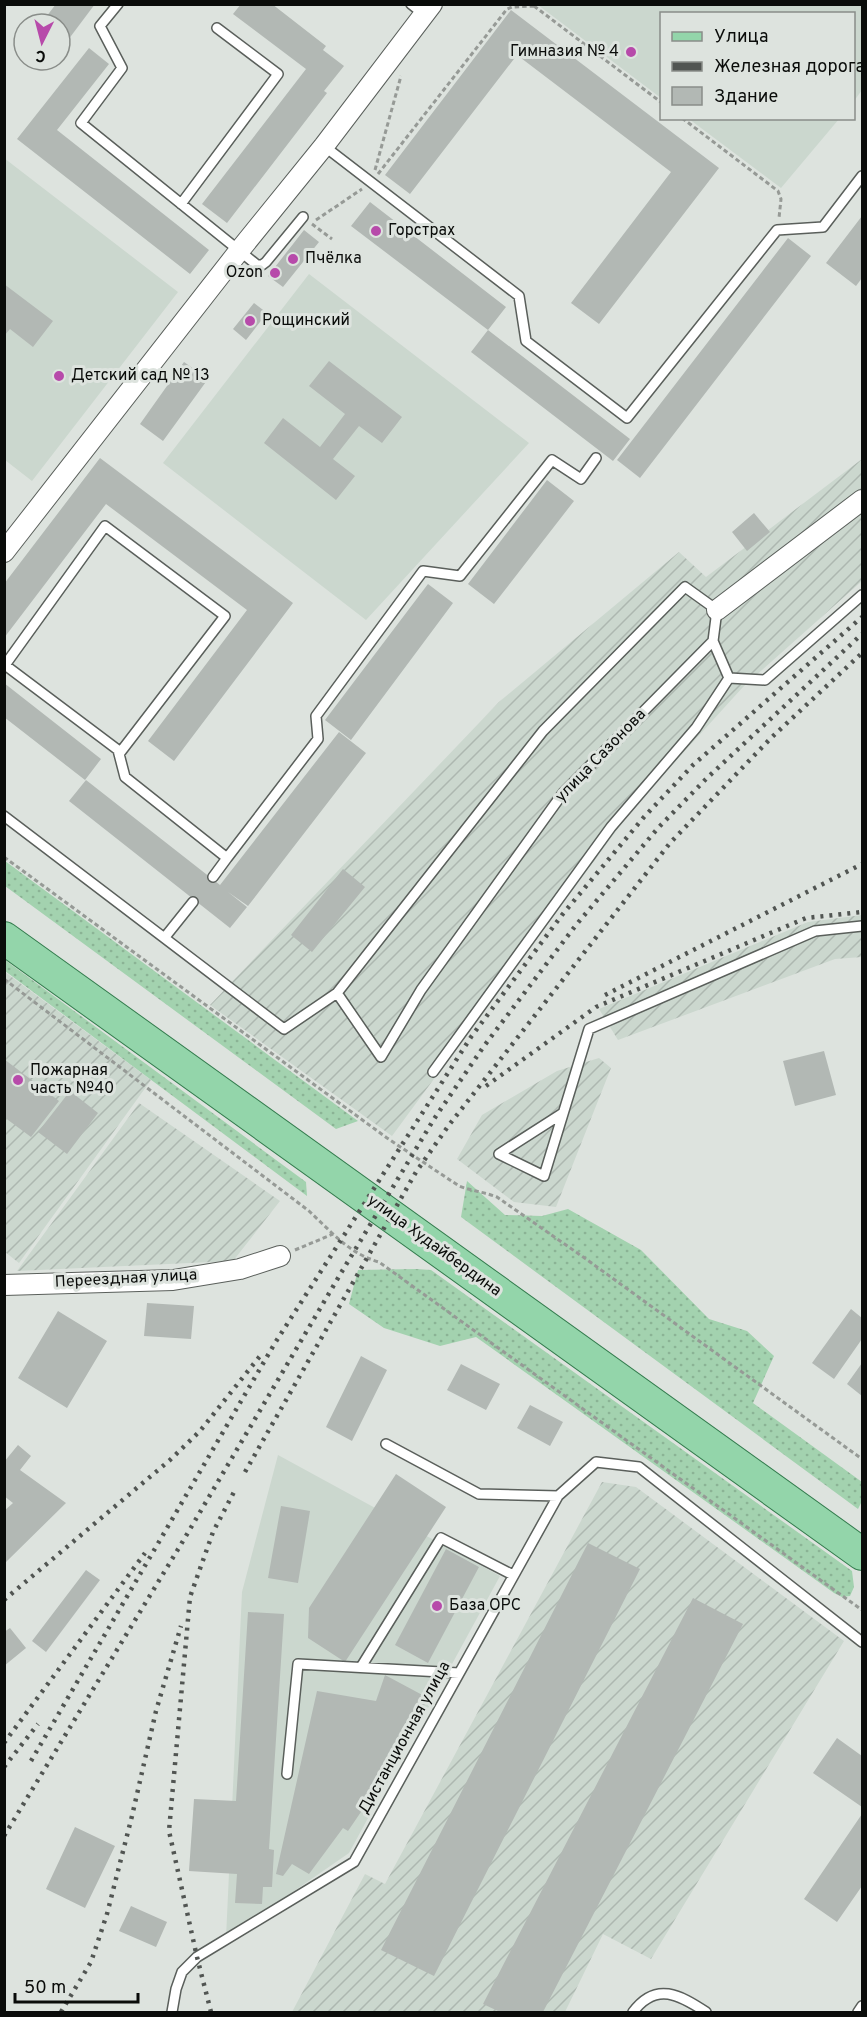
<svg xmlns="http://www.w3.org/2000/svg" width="867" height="2017" font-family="Overpass,sans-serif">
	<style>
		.built { fill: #cbd7ce }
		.industrial { fill: url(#industrial-furrows) }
		.grass { fill: url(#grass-dots) }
		.building { fill: #b2b8b4 }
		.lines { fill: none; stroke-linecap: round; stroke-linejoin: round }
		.service-casing { stroke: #5a5f5b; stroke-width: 12 }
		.minor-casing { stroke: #5a5f5b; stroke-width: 22 }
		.primary-casing { stroke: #347c4e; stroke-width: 34 }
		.path { stroke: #969a96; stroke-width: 3; stroke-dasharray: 4.5 3; stroke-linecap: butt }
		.service { stroke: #fff; stroke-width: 9 }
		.minor { stroke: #fff; stroke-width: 20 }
		.primary { stroke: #93d5aa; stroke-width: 32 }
		.rail { stroke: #515552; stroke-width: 4.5; stroke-dasharray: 3 6; stroke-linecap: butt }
		.poi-dot { fill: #b74aaa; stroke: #dde3de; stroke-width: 2 }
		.labels { text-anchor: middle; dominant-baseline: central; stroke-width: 6; stroke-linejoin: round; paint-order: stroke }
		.poi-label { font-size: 16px; fill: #0a0c0a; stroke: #dde3de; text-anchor: start }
		.street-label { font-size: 16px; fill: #0a0c0a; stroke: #dde3de }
	</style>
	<defs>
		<pattern id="industrial-furrows" width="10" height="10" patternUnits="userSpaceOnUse" patternTransform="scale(1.5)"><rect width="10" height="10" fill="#cbd7ce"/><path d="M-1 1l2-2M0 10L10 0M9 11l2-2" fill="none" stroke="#adb7b0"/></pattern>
		<pattern id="grass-dots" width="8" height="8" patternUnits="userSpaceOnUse" patternTransform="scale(1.5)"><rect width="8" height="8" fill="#a3d2af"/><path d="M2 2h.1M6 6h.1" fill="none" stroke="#8bb395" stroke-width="1.8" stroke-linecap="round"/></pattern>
	</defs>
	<rect width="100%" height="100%" fill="#dde3de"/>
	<!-- built -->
	<path class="built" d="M538,5H862V90L854,101V14H662L661,98Z
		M689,119H839L781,188Z
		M4,158L178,292L32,481L5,460Z
		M309,274L529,443L366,620L163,463Z
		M278,1455L500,1576L349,1853L226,1938L242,1592Z"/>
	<!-- industrial -->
	<path class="industrial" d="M862,459V581L743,687L633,808L392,1136L210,1005L499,702L679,552L706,577Z
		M862,915V957L835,959L618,1040L599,1009L808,922Z
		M5,972L151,1080L19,1263L5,1252Z
		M599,1058L611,1068L556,1207L514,1202L457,1159L482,1115L557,1071Z
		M139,1103L280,1201L233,1261L17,1271Z
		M602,1482L636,1487L844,1641L651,1959L603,1934L565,2012H292L365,1874L385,1884Z"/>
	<!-- grass -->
	<path class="grass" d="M5,861L358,1121L336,1129L5,886Z
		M5,960L306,1182L307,1196L5,971Z
		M467,1181L505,1215L542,1216L568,1209L641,1250L709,1319L747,1331L774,1356L753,1403L862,1482V1501L858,1509L461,1217Z
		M416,1269L431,1270L852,1571L854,1587L850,1596L842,1597L834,1593L476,1337L440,1346L384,1328L349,1304L358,1270Z"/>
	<!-- building -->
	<path class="building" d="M56,4H95L68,40L60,34V24H47L43,21Z
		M241,4H272L326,46L323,50L344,66L324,91L327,93L227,223L202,204L306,69L233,14Z
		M511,10L719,168L599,324L571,303L671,172L517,55L410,194L385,175Z
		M89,48L109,64L57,130L209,250L190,274L17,139Z
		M370,202L506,307L488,330L351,226Z
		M862,216V278L856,286L826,263Z
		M304,230L319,242L283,287L268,276Z
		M788,238L811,256L640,478L617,460Z
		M4,284L53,321L33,347L10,329L4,336Z
		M254,303L267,313L246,340L233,329Z
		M488,330L630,439L613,461L471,352Z
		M329,361L402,417L382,443L359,426L333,459L355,476L336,500L264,443L283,418L320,447L345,414L309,386Z
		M184,362L208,379L163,441L140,424Z
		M100,458L293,603L174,761L148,741L247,610L106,504L4,638V584Z
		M547,480L574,501L494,604L468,584Z
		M754,513L770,532L747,551L732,532Z
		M428,584L453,603L351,740L325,720Z
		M4,683L101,759L85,780L4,717Z
		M339,732L366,753L248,906L228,892L247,907L230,928L69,801L86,780L220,885Z
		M343,869L365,887L312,952L291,935Z
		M824,1051L836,1095L795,1106L783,1061Z
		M4,1059L59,1101L31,1137L4,1117Z
		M70,1091L98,1113L67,1154L38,1132Z
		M147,1303L194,1306L191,1339L144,1336Z
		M851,1309L862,1318V1339L834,1379L812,1363Z
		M58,1311L107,1341L67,1408L18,1378Z
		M361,1356L387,1370L352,1441L326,1427Z
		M862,1363V1396L847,1384Z
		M461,1364L500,1384L486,1410L447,1390Z
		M530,1405L563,1422L550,1446L517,1428Z
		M18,1445L31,1456L20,1470L66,1503L6,1562L4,1560V1511L13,1503L4,1496V1462Z
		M396,1474L446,1507L345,1662L308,1638L309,1608Z
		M281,1506L310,1511L298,1583L268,1578Z
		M588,1543L640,1569L434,1976L381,1950Z
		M446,1549L479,1567L428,1663L395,1645Z
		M86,1570L100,1580L46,1652L32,1641Z
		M693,1598L743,1624L543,2012H500L483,2004Z
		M248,1612L284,1614L269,1849L274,1850L272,1887H263L262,1904L235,1903L237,1874L189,1871L194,1799L236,1801Z
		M10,1628L26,1648L4,1666V1632Z
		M385,1675L428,1698L395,1762L348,1831L343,1828L309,1874L292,1864L283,1876L276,1874L317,1691L376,1701Z
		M837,1738L862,1756V1807L813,1773Z
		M862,1814V1886L837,1922L804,1899Z
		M75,1827L115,1846L85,1908L46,1889Z
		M131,1906L167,1922L156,1947L119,1931Z"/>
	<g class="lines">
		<defs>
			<path id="service" d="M118,4L100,26L122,68L81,123L257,265H262L266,262L303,217
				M411,4L425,15
				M324,146L519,296L526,341L627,418L777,230L823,227L862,176
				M181,204L278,74L217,28
				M685,587L717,610L713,641L563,793L421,990L381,1057L337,993L543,731Z
				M729,678L765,680L862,595
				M119,754L225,616L105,526L5,665L118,750L125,777L227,858L213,877
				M4,816L284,1029L337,993
				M227,858L318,739L316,716L423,571L460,576L552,460L581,479L596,458
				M165,937L193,902
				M433,1072L611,827L696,728L729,678L713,641
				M563,1113L499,1154L544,1176L589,1029L815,931L862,926
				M386,1444L479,1494L558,1496
				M361,1667L441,1538L513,1575
				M287,1774L298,1664L459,1673
				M172,2012L176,1989L182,1972L197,1957L354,1862L558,1496L596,1462L639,1467L862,1642
				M633,2012C656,1981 680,1995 706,2012
				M858,2012L862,2006"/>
			<path id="minor" d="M4,552L239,251L324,146L432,4
				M717,610L862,500
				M4,1285L173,1280L240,1269L280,1256"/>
			<path id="primary" d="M4,938L862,1554"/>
		</defs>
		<!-- service casing -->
		<use href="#service" class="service-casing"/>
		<!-- minor casing -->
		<use href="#minor" class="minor-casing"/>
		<!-- primary casing -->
		<use href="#primary" class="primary-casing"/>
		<!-- path -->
		<path class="path" d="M534,6L662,103
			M682,118L778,191L781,199L779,218
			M375,170L401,76
			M378,174L507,9L512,7L535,6
			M316,220L362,189
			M312,224L332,239
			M4,857L387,1138L459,1186C472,1191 484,1192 497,1197L586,1259L862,1459
			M4,979L309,1211L333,1234
			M295,1250L333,1234C347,1247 361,1257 379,1262L862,1610"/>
		<!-- service -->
		<use href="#service" class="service"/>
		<!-- minor -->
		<use href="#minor" class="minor"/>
		<!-- primary -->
		<use href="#primary" class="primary"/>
		<!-- rail -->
		<path class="rail" d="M605,995L862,864
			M486,1086L596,1007L806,918L862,912
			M245,1472L416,1172L449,1125L670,843L771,738L862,653
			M4,1600L170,1460L200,1431L260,1356
			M4,1743L145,1553
			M31,1761L275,1343L471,1037L562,915L644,817L693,765L862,617
			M4,1767L38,1724
			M4,1836L180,1546L341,1273L434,1119L484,1046L576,925L658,828L707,778L862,634
			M61,2012L91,1962L107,1914L132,1816L156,1711L181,1626
			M211,2012L197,1957L169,1831L190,1597L213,1532L235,1490"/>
	</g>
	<!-- markers -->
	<g class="poi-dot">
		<circle cx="631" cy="52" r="6"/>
		<circle cx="376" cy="231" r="6"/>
		<circle cx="293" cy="259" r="6"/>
		<circle cx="275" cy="273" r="6"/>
		<circle cx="250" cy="321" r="6"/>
		<circle cx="59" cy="376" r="6"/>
		<circle cx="18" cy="1080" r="6"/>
		<circle cx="437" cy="1606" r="6"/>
	</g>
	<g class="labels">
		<!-- poi labels -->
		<g class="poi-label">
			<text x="619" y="52" text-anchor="end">Гимназия № 4</text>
			<text x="388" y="231">Горстрах</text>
			<text x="305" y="259">Пчёлка</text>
			<text x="263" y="273" text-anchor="end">Ozon</text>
			<text x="262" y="321">Рощинский</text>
			<text x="71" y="376">Детский сад № 13</text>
			<text x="30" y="1071">Пожарная<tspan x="30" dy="18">часть №40</tspan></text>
			<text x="449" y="1606">База ОРС</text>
		</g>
		<!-- street labels -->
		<g class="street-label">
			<text transform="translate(601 756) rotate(-46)">улица Сазонова</text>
			<text transform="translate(434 1246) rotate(36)">улица Худайбердина</text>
			<text transform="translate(126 1279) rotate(-3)">Переездная улица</text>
			<text transform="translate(405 1738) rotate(-61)">Дистанционная улица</text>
		</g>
	</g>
	<!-- border -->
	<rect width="867" height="2017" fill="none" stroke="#0a0c0a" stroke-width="12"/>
	<!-- legend -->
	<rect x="660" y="12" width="195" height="108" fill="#dde3de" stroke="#898d89" stroke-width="1.5"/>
	<rect x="672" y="32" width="30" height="9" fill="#93d5aa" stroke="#898d89" stroke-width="1.5"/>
	<text x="714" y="42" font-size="18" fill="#0a0c0a">Улица</text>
	<rect x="672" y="62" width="30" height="9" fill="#515552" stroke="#898d89" stroke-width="1.5"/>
	<text x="714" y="72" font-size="18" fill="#0a0c0a">Железная дорога</text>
	<rect x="672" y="87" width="30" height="18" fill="#b2b8b4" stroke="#898d89" stroke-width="1.5"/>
	<text x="714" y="102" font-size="18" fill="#0a0c0a">Здание</text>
	<!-- north arrow -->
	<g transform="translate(42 42) rotate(186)"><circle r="28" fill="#dde3de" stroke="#898d89" stroke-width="1.5"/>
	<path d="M0-4.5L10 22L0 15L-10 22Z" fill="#b74aaa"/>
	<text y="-9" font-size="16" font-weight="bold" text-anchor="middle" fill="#0a0c0a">С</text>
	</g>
	<!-- scale -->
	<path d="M15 1993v9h123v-9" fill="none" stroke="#0a0c0a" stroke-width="3"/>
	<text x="24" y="1993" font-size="18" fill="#0a0c0a" stroke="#dde3de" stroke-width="4.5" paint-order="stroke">50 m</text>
</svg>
